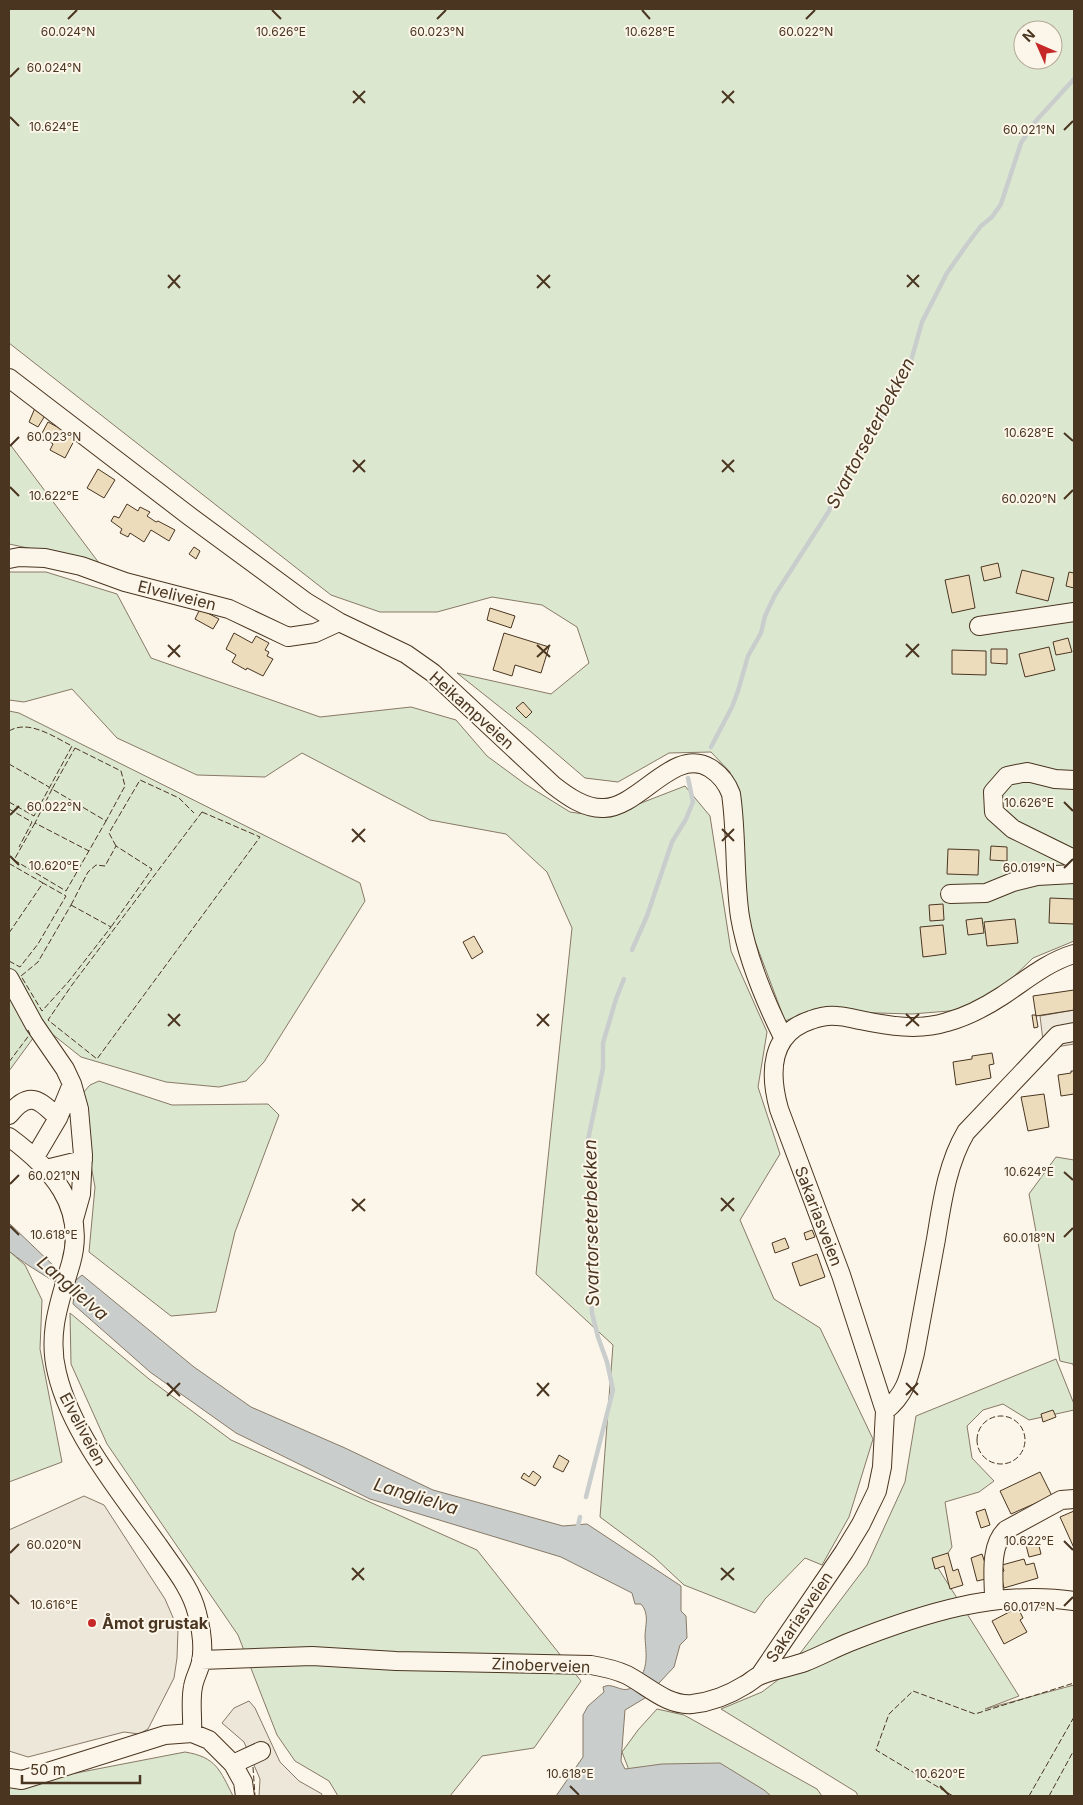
<svg xmlns="http://www.w3.org/2000/svg" width="1083" height="1805" font-family="Inter,sans-serif">
	<style>
		.green { fill: #dce7d0; stroke: #887966; fill-rule: evenodd }
		.parking { fill: #ede7d9; stroke: #887966 }
		.water { fill: #c9cecd; stroke: #887966 }
		.lines { fill: none; stroke-linecap: round; stroke-linejoin: round }
		.stream { stroke: #c9cecd; stroke-width: 4.5 }
		.building { fill: #ecdcbc; stroke: #4a3520 }
		.minor-casing { stroke: #4a3520; stroke-width: 20 }
		.minor { stroke: #fbf6e9; stroke-width: 18 }
		.fence { stroke: #4a3520; stroke-width: 1; stroke-dasharray: 6 2.5; stroke-linecap: butt }
		.ticks { fill: none; stroke: #4a3520; stroke-width: 2 }
		.poi-dot { fill: #c62828; stroke: #fbf6e9; stroke-width: 2 }
		.labels { text-anchor: middle; dominant-baseline: central; stroke-width: 4; stroke-linejoin: round; paint-order: stroke }
		.street-label { font-size: 16px; fill: #4a3520; stroke: #fbf6e9 }
		.poi-label { font-size: 16px; font-weight: bold; fill: #4a3520; stroke: #fbf6e9; text-anchor: start }
		.water-label { font-size: 18px; font-style: italic; fill: #4a3520; stroke: #fbf6e9 }
		.ticks-label { font-size: 12px; text-anchor: middle; fill: #4a3520; stroke: #fbf6e9; stroke-width: 4; stroke-linejoin: round; paint-order: stroke }
	</style>
	<rect width="100%" height="100%" fill="#fbf6e9"/>
	<!-- green -->
	<path class="green" d="M9,9H1074V941L1033,958L1001,989L961,1010L912,1014L810,1011L785,1021L747,920L730,772L711,752L669,753L618,782L585,778L530,731L457,673L551,694L589,663L577,627L542,605L492,597L437,612H380L331,595L9,343ZM1023,30H1053V60H1023Z
		M9,443L99,563L9,544Z
		M9,572H46L117,594L151,658L320,717L411,707L456,720L487,756L525,784L570,812L605,817L685,786L710,816L731,951L767,1032L758,1087L780,1154L740,1220L774,1299L820,1328L873,1439L849,1517L822,1565L805,1558L765,1599L755,1613L684,1585L654,1557L600,1517L613,1345L536,1274L572,928L547,872L506,834L430,820L302,753L265,777L197,775L117,738L72,689L24,702L9,700Z
		M9,711L19,713L360,883L365,901L264,1062L246,1081L219,1087L166,1082L81,1057L42,1026L9,1071Z
		M99,1081L172,1105L268,1104L279,1115L235,1232L216,1312L171,1316L89,1252L95,1187L81,1111L82,1094L90,1085Z
		M1056,1157L1074,1160V1369L1073,1364L1060,1361L1029,1194Z
		M9,1251L25,1265L42,1300L40,1349L62,1462L9,1482Z
		M70,1313L149,1379L231,1440L477,1550L581,1681L534,1748L482,1756L450,1796H338L329,1781L295,1761L277,1735L238,1635L107,1444L71,1364Z
		M1056,1359L1074,1404V1410L1029,1420L1003,1404L983,1410L967,1426L972,1458L994,1481L979,1492L945,1502L952,1547L938,1568L1019,1696L985,1709L1074,1685V1796H858L856,1792L721,1709L762,1692L783,1676L867,1565L905,1482L916,1416Z
		M657,1709L684,1715L817,1789L822,1796H639L622,1752L638,1730Z
		M185,1752C216,1757 220,1770 233,1796H9V1786Z"/>
	<!-- parking -->
	<path class="parking" d="M1074,1010V1044L1044,1049L1040,1016Z
		M84,1496L104,1505L165,1599L178,1629L177,1658L174,1678L148,1729L139,1734L124,1732L28,1757L9,1751V1530Z
		M249,1701L255,1708L280,1762L299,1781L322,1794L321,1796H259L260,1779L244,1742L222,1723L234,1708Z"/>
	<!-- water -->
	<path class="water" d="M9,1223L57,1269L76,1280L82,1275L194,1367L251,1407L345,1448L433,1490L563,1526L587,1524L681,1586V1611L686,1616L687,1638L680,1645L674,1667L645,1698L625,1710L621,1761L625,1769L662,1764L720,1763L764,1790L771,1796H556L583,1757V1715L588,1706L604,1692L603,1687C612,1682 620,1692 629,1689C632,1688 635,1684 637,1681C649,1669 646,1654 645,1637C645,1626 650,1614 641,1604H635L632,1593L561,1557L370,1499L236,1433L150,1372L73,1304L74,1295C53,1279 29,1268 9,1251Z"/>
	<g class="lines">
		<!-- stream -->
		<path class="stream" d="M711,747L732,707L738,691L748,656L761,633L765,616L775,595L829,511L840,482L875,428L909,368L922,322L947,273L968,243L981,226L992,217L1001,204L1021,143L1035,122L1074,79
			M632,950L647,916L672,842L686,819L693,802L688,778
			M586,1497L613,1390L607,1362L598,1337L592,1313L590,1278L593,1247L588,1140L603,1068V1043L616,999L624,979
			M577,1530L580,1517"/>
	</g>
	<!-- building -->
	<path class="building" d="M35,408L46,414L38,427L29,422Z
		M48,422L76,437L65,458L50,450L53,444L41,435Z
		M98,469L115,480L104,498L87,488Z
		M127,504L138,511L140,507L150,512L147,516L156,522L158,521L175,530L169,541L151,530L144,542L130,533L128,537L120,533L122,529L111,521L114,516L119,518Z
		M194,547L200,551L196,559L189,554Z
		M998,563L1001,577L984,581L981,567Z
		M1022,570L1054,578L1048,601L1016,593Z
		M1069,572L1074,573V588L1066,586Z
		M969,575L975,608L952,613L945,580Z
		M490,608L515,616L511,628L487,620Z
		M200,609L219,619L213,629L195,619Z
		M234,633L252,643L256,636L269,643L265,650L269,652L267,656L273,659L263,676L247,668L246,670L232,662L236,655L226,649Z
		M504,633L549,647L541,673L515,665L512,676L493,670Z
		M1068,638L1072,652L1056,655L1053,642Z
		M1049,647L1055,670L1025,677L1019,654Z
		M991,649H1007V664L991,663Z
		M952,650L986,651V675L952,674Z
		M523,702L532,712L526,718L516,708Z
		M991,846L1007,847V861L990,860Z
		M948,849L979,850L978,875L947,874Z
		M1050,898L1074,899V924L1049,923Z
		M943,904L944,920L930,921L929,905Z
		M982,918L984,933L968,935L966,920Z
		M1015,919L1018,943L987,946L984,922Z
		M943,925L946,954L923,957L920,927Z
		M474,936L483,952L472,959L463,942Z
		M1074,990V1010L1036,1016L1033,996Z
		M1032,1015H1036L1038,1027L1034,1028Z
		M992,1053L994,1064L989,1065L991,1078L956,1085L953,1062L972,1059V1056Z
		M1071,1071H1074V1094L1061,1096L1058,1075L1071,1073Z
		M1044,1094L1049,1127L1028,1131L1021,1097Z
		M812,1230L815,1237L806,1240L804,1233Z
		M785,1238L789,1248L775,1253L772,1243Z
		M817,1254L825,1277L800,1286L792,1263Z
		M1053,1410L1056,1417L1043,1422L1041,1414Z
		M559,1455L569,1461L563,1472L553,1467Z
		M533,1471L541,1477L535,1486L521,1478L524,1473L529,1477Z
		M1040,1472L1052,1496L1011,1514L1000,1491Z
		M985,1509L990,1525L981,1528L976,1512Z
		M1074,1511V1548L1060,1517Z
		M1037,1538L1041,1554L1029,1557L1025,1541Z
		M948,1553L953,1571L958,1569L963,1585L950,1589L944,1566L935,1569L932,1558Z
		M982,1554L990,1578L977,1581L971,1558Z
		M1024,1559L1026,1565L1034,1563L1038,1578L1004,1588L1000,1573L1004,1571L1002,1565Z
		M1015,1609L1016,1612L1019,1610L1023,1618L1020,1620L1027,1632L1004,1644L992,1621Z"/>
	<g class="lines">
		<defs>
			<path id="minor" d="M9,378L188,515L306,602L339,622L406,654L433,673L553,785C567,796 585,809 604,808C640,807 674,746 710,768C721,775 727,783 731,794C737,835 734,877 740,917C747,957 765,1001 783,1037
				M9,559L19,557L45,558L81,566L125,582L229,609L288,637L315,633L339,622
				M979,626L1074,612
				M1074,780L1055,779L1027,772L1007,776L993,792L994,812L1013,829L1074,859
				M950,894L986,893L1013,882L1037,876L1074,874
				M9,978L34,1024L65,1069L72,1084L79,1109L83,1155L81,1194L74,1219
				M9,1115C29,1090 39,1099 58,1118
				M9,1137C51,1168 87,1206 71,1263C60,1301 47,1333 57,1373C71,1433 122,1495 158,1545C173,1567 191,1588 197,1613C201,1628 204,1647 201,1662C199,1671 194,1679 193,1687C190,1701 193,1719 192,1733
				M35,1157L58,1118L72,1084
				M46,1169L83,1160
				M885,1411C906,1394 909,1377 915,1353C922,1315 929,1277 936,1239C942,1203 947,1164 966,1132L1058,1035L1074,1032
				M994,1599C994,1578 989,1546 1006,1530L1061,1500L1074,1499
				M201,1660L312,1656L396,1661L591,1665C603,1667 616,1670 627,1675C648,1686 667,1706 692,1704C711,1702 729,1695 745,1685C751,1682 755,1677 761,1675C775,1669 791,1667 805,1662C820,1656 835,1648 850,1642C921,1614 997,1589 1074,1601
				M760,1675L844,1552L861,1524L877,1491L882,1467L885,1411L841,1275L779,1109C769,1073 770,1033 811,1020C819,1017 829,1015 837,1016C845,1016 853,1019 860,1020C888,1026 919,1031 947,1022C966,1017 985,1007 1002,996C1025,981 1047,962 1074,954
				M233,1764L261,1751
				M9,1778L22,1780L165,1735L192,1733L209,1740L233,1764L243,1782L245,1796"/>
		</defs>
		<!-- minor casing -->
		<use href="#minor" class="minor-casing"/>
		<!-- minor -->
		<use href="#minor" class="minor"/>
		<!-- fence -->
		<path class="fence" d="M9,731C29,719 54,737 72,746L34,816L9,802
			M75,748L121,771L125,786L106,821L52,789Z
			M9,764L49,787
			M52,789L35,823L89,851
			M9,809L32,822L19,847
			M202,812L260,837L97,1059L48,1020L72,985Z
			M35,823L14,860L66,891L106,821
			M116,846L109,833L140,780L179,798L194,813
			M71,905L111,927L69,981L42,1011L21,976L38,962Z
			M71,905L88,872L96,865L105,866L116,846L152,869L111,927
			M9,933L43,883L10,864
			M9,961L20,967L38,944L66,896L43,883
			M9,1062L30,1034L28,1030
			M977 1440a24 24 0 1 1 48 0a24 24 0 1 1-48 0Z
			M253,1767L255,1796
			M953,1796L876,1750L889,1714L913,1691L975,1714L1074,1683
			M1029,1796L1074,1717
			M1049,1796L1074,1750"/>
	</g>
	<!-- ticks -->
	<path class="ticks" d="M272,10L281,19M642,10L650,19M68,19L77,10M437,19L446,10M806,19L815,10M10,77L19,68M353,91L365,103M722,91L734,103M353,103L365,91M722,103L734,91M10,117L19,126M1064,130L1073,121M168,275L180,288M537,275L550,288M907,275L919,287M907,287L919,275M168,288L180,275M537,288L550,275M1064,433L1073,441M10,446L19,437M353,460L365,472M722,460L734,472M353,472L365,460M722,472L734,460M10,487L19,496M1064,499L1073,490M906,644L919,657M168,645L180,657M537,645L550,657M168,657L180,645M537,657L550,645M906,657L919,644M1064,802L1073,811M10,815L19,806M352,829L365,842M722,829L734,841M722,841L734,829M352,842L365,829M10,856L19,865M1064,868L1073,859M168,1014L180,1026M537,1014L549,1026M906,1014L919,1026M168,1026L180,1014M537,1026L549,1014M906,1026L919,1014M1064,1172L1073,1180M10,1184L19,1175M721,1198L734,1211M352,1199L365,1211M352,1211L365,1199M721,1211L734,1198M10,1226L19,1235M1064,1237L1073,1228M167,1383L180,1396M537,1383L549,1396M906,1383L918,1395M906,1395L918,1383M167,1396L180,1383M537,1396L549,1383M1064,1541L1073,1550M10,1553L19,1544M352,1568L364,1580M721,1568L734,1580M352,1580L364,1568M721,1580L734,1568M10,1595L19,1604M1064,1606L1073,1597M570,1786L579,1795M940,1786L949,1795"/>
	<!-- markers -->
	<circle class="poi-dot" cx="92" cy="1623" r="5"/>
	<g class="labels">
		<!-- street labels -->
		<g class="street-label">
			<text transform="translate(177 595) rotate(14)">Elveliveien</text>
			<text transform="translate(472 710) rotate(42)">Heikampveien</text>
			<text transform="translate(819 1216) rotate(69)">Sakariasveien</text>
			<text transform="translate(83 1429) rotate(62)">Elveliveien</text>
			<text transform="translate(799 1617) rotate(-56)">Sakariasveien</text>
			<text transform="translate(541 1665) rotate(2)">Zinoberveien</text>
		</g>
		<!-- poi labels -->
		<g class="poi-label">
			<text x="102" y="1623">Åmot grustak</text>
		</g>
		<!-- water labels -->
		<g class="water-label">
			<text transform="translate(870 433) rotate(-62)">Svartorseterbekken</text>
			<text transform="translate(591 1223) rotate(-91)">Svartorseterbekken</text>
			<text transform="translate(73 1288) rotate(41)">Langlielva</text>
			<text transform="translate(416 1496) rotate(17)">Langlielva</text>
		</g>
	</g>
	<g class="ticks-label">
		<text x="281" y="36">10.626°E</text>
		<text x="437" y="36">60.023°N</text>
		<text x="650" y="36">10.628°E</text>
		<text x="806" y="36">60.022°N</text>
		<text x="68" y="36">60.024°N</text>
		<text x="54" y="72">60.024°N</text>
		<text x="54" y="131">10.624°E</text>
		<text x="1029" y="134">60.021°N</text>
		<text x="1029" y="437">10.628°E</text>
		<text x="54" y="441">60.023°N</text>
		<text x="54" y="500">10.622°E</text>
		<text x="1029" y="503">60.020°N</text>
		<text x="1029" y="807">10.626°E</text>
		<text x="54" y="811">60.022°N</text>
		<text x="54" y="870">10.620°E</text>
		<text x="1029" y="872">60.019°N</text>
		<text x="1029" y="1176">10.624°E</text>
		<text x="54" y="1180">60.021°N</text>
		<text x="54" y="1239">10.618°E</text>
		<text x="1029" y="1242">60.018°N</text>
		<text x="1029" y="1545">10.622°E</text>
		<text x="54" y="1549">60.020°N</text>
		<text x="54" y="1609">10.616°E</text>
		<text x="1029" y="1611">60.017°N</text>
		<text x="570" y="1778">10.618°E</text>
		<text x="940" y="1778">10.620°E</text>
	</g>
	<!-- border -->
	<rect width="1083" height="1805" fill="none" stroke="#4a3520" stroke-width="20"/>
	<!-- north arrow -->
	<g transform="translate(1038 45) rotate(315)"><circle r="24" fill="#fbf6e9" stroke="#b4a999"/>
	<path d="M0-4L9 19L0 12L-9 19Z" fill="#c62828"/>
	<text y="-8" font-size="14" font-weight="bold" text-anchor="middle" fill="#4a3520">N</text>
	</g>
	<!-- scale -->
	<path d="M22 1775v8h118v-8" fill="none" stroke="#4a3520" stroke-width="2.5"/>
	<text x="30" y="1775" font-size="15" fill="#4a3520" stroke="#fbf6e9" stroke-width="4" paint-order="stroke">50 m</text>
</svg>
